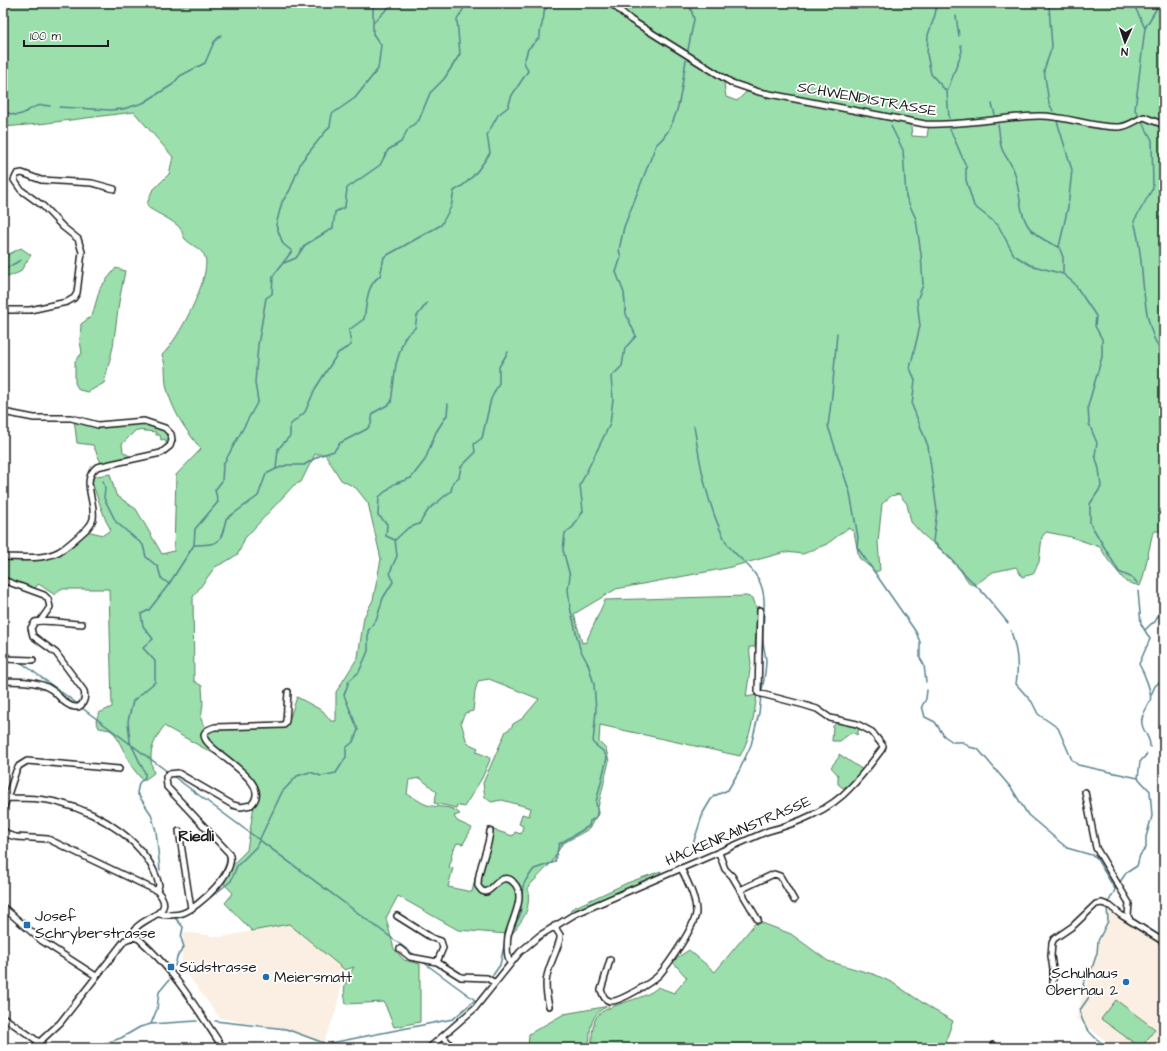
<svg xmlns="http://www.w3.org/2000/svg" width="1167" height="1051" font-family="'Architects Daughter',sans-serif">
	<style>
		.built { fill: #faefe2 }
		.green { fill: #9adfac; stroke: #5b7e64 }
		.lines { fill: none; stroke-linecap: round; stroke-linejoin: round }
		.stream { stroke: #56838f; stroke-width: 1.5 }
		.minor-casing { stroke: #1c1c1c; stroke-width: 8 }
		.minor { stroke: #fff; stroke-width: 5 }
		.poi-dot { fill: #1f6fb2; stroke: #fff; stroke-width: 1.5 }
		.labels { text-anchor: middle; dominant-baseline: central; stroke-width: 3.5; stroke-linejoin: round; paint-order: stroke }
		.street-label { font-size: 15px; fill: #1c1c1c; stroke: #fff }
		.poi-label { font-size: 15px; fill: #1c1c1c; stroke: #fff; text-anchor: start }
		.neighbourhood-label { font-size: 16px; font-weight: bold; fill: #1c1c1c; stroke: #fff }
	</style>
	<rect width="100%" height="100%" fill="#fff"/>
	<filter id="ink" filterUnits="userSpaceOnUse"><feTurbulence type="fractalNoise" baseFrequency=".025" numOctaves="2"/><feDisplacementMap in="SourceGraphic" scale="8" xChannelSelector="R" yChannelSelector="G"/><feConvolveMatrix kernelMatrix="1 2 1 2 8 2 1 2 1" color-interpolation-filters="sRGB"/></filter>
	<g filter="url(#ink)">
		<!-- built -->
		<path class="built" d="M1110,908L1116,915L1164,946V1042L1161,1040L1155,1048H1115L1076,1018Z
			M289,924L345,970L335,1014L323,1044L299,1034L262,1025L220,1018L181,966L184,932L221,937Z"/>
		<!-- green -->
		<path class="green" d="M3,3H610L630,21L722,78L720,79L724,83L726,97L737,101L746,92L764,95L767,99L768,96H771L883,117L895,119L911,126L912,136L927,137L929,123L744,87L637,23L614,3H1164V531H1155L1152,536L1143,578L1140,586L1126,582L1108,560L1100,547L1071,537L1046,532L1042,537L1039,562L1033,574L1022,577L1016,567L993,572L975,585L970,584L953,560L922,534L911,522L907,504L899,494L891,496L882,504L878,542L880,570L876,572L859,558L854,532L848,528L827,544L803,554L786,552L727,568L616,589L574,614L582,643L586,642L605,600L746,596L753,598L757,610L755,647H749L751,663L746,697L757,695C754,716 751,736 740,756L600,725L599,742L606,749L609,761L596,816L589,829L562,844L552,862L528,887C530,911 526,914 513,933L510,934C512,922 534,875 504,877C495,878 493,890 483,890L480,887C477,872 491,848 491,829L513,836L515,832L521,834L523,826L519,824L522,814L529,816L531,808L502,800L491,802L485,797L483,783L506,731L511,728L513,724L523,718L539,699L489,679L478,681L475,691L473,711L465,713L461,722L467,743L478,748L476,752L489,757L490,760L482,778L464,807L457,805L456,808L434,803L437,792L420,778L409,780L407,794C414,797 421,803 427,805C438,808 452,805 460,814L454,816L457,821L472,828L463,844L457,843L451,855L452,858L449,867L453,868L448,887L472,892L476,874H478L477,888L483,893C493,893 495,883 504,880C529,874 510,925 507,934L458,930L398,896L386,918L394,949L404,960L420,964V1022L394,1027L384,1002L346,1004C342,986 345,982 354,967L345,970L289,924L252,931L225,903L233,893L224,884L233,864L247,850L254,805L260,795C253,766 215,759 206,739L208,733L213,729L284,727L288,723L297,697L323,711L331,721H336V692L358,657L364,617L373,600L381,559L368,503L356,488L341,480L325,454H315L301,482L294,485L245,538L238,554L227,561L215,567L193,597L194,681L202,686L203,704L201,719L206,730L204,740L208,747L218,756L164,726C153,742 147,753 154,773L143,781L132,767L115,734L110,730L99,728L96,721L99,713L112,707L109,589H60L55,595L40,585L38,584L34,590L3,578V558L40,557L58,555L87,531L103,535L111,530L106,521L90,477L110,474L116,495L136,509L162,554L174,551L176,475L201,449C185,429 174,414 167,389C164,378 167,366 162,355C177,342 212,276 205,257C203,250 191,245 185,239C183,236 182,231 180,228C173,220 158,214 149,208L147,204L152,191L169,174L173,157L134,112L39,124L3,127Z
			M21,248L31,255L20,272L3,279V257Z
			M116,268L125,271L119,302L113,347L104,383L88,392L79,390L75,383V361L82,353L80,341L81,324L92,316L100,288Z
			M74,419L96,426L141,422L161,427L169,434L170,439L167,447L165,439L161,440L160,435H156V432L136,430L122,444L123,452L135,459L102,465L93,445L77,443Z
			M837,722L857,726L859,729L857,735L852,732L840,741H832L833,726Z
			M839,754L863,770L853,783L843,788L838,784V775L831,767L839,757Z
			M661,871L659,875L571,913V909L627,883Z
			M757,921L791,934L828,961L876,975L893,983L932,1009L953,1021L943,1048H807L803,1045L798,1048H591C592,1039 592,1028 595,1020C601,1003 644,1002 658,987L674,993L687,978L672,961L689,950L715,972Z
			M1116,1000L1155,1029L1141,1048L1101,1019Z
			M609,1006C589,1013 590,1030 589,1048H528L529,1034L564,1014Z"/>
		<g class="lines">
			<!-- stream -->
			<path class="stream" d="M937,3L935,15L928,35L927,54L931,74L947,92
				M956,3V7
				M1046,3L1049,6L1052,47L1044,70L1049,103L1053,111
				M1133,3L1145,28
				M956,16L959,36
				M374,22L393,3
				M688,50L694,19L689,3
				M992,104L995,115
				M59,107L110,110L123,109L143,103L172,85L180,76L205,63L214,42L221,35
				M3,111C7,112 12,115 16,115C28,115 31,102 50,106
				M1138,114L1135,110L1145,28L1158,6V3
				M949,118L947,92L962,51L961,45
				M1057,121L1072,170L1068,207L1059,247L1063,257V273
				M1143,123L1152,140L1153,188L1134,221C1147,263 1137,320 1164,356
				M998,125C1000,132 999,142 1002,149C1005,157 1013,165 1015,174C1025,213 1015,229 1059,247
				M891,126L903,150L906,197L916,219L921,254L923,285L917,300L920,326L910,368L915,380L912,405L928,446L937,511L933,541L985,595L1008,623
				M950,129L966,166V180L974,206L998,225L1014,255L1030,265L1063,274L1074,283L1096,316L1095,326L1102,339V357L1088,406L1089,424L1097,443L1095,455L1099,469L1101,487L1090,504V523L1119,572L1133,578L1137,583
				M284,263L296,258L305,245L333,228L335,212L345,207L347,188L380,165L388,150L401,142L408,129L419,120L430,93L444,79L460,54L457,20L465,6L471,3
				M3,270L21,260
				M837,333L832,395L828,426L850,493L858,537L857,547L916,632L920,642V658L924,665L926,682
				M694,426C700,465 707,504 725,540C731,553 747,562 755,574C770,594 762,616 763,639C763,646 765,652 766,660C766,670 764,680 762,690
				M276,469L287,465H304L319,456L334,451L340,443L367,429L371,424L373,413L391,403L396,364L401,348L405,337L415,328L417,316L427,303
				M103,481L105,488L104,498L116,522L143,545L146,557L158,567L161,578L169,584
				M395,540L408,528L419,524L429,509L451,491L453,482L459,477L461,467L475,453L474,444L482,438L491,399L499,383V367L508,352
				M395,540L386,536L387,524L378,515L379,497L394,484L411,478L425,460L436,432L447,415L448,404
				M194,545C220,544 220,545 226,519L258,496L266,474L276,469L278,449L290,436V425L305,412L315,389L338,353L351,345L349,330L364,319C367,304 366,285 380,276L384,257L441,225L451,207L454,191C471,182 480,168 490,153L487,135L498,115L508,107L512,95L528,71L524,62L528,49L540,37C539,27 545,21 544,11L550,3
				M1138,591L1141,624L1150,639L1139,664C1143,671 1153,693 1150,701C1147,709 1140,716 1142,724C1143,732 1151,738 1150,747
				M1145,630L1151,624L1155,622L1164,604
				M1011,631C1017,650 1019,665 1016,684L1032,702L1038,714L1058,728L1072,760L1078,765L1138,778
				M3,649L14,658
				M19,661L79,705
				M927,690L926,699L922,706L925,717L935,722L944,736L953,742H963L969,747L978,749L1012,789L1028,815L1067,848L1095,856L1115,889
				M1151,695L1155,686L1164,678
				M82,708L168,772
				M173,776L416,956
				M1138,778L1140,762L1147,754
				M692,847L703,813L710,801L714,796L728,790L739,771L751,745L759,713L761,696
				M160,870L156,831L151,814L137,793L139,783L145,777V773L130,742L128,721L133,701L155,682V661L143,648L153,639L143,626L141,614L149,610L169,584L194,545L195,529L218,502L215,490L222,481L223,465L258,401L255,383L258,345L266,298L272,294L273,276L292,251L283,244L276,225L282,202L290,190L301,162L330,126L332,114L355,98L378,69L381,45L373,34V3
				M1120,882L1126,873L1137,866L1140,855L1146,848V837L1152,816L1150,791L1138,778
				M211,897L231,881L237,866L256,847L282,792L297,776L310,772L321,776L336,773L346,757V748L353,742L358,730L344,695L349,681L359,672L368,651V631L377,618L383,598L393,582L390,572L397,556L395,540
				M1108,903L1116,888
				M1107,907L1108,921L1098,941L1097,953L1092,968L1083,984L1089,997L1080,1010C1082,1028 1095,1039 1109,1048
				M510,936L520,915L523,886L526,880L534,869L555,862L559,844L589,826L590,821L596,818L598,814L596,802L607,758L604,752L593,743L596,710L594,684L588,664L580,649L570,607L568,589L570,576L563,550L565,533L573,527L583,511L580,485L610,424L613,399L611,377L622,366L625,348L636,336L626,314L624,293L616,272L621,257L619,250L624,227L656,145C680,125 681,89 686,60
				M175,966L177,957L184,947L181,938L183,927L176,919
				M493,975L500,965L505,941
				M215,1021L286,1029L324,1043
				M151,1024L157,1009L159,992L169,980
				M331,1043L453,1019L475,1000L423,962
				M99,1048L106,1043L121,1038L140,1027L151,1024L197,1021"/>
			<defs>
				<path id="minor" d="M611,3L631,20L732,83L759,92L925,124C963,126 1000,117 1038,116C1065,115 1091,128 1119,127C1128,127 1136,120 1144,117L1164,125
					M3,310H30L67,302L74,298L77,293L82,252L78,239L63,227L43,206L21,190L14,180L17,174L22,173L41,180L92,183L114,189
					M3,412L34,418H71L98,425L144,421L165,428L171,434L172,440L170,446L161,453L97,467C80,480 96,500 93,519C91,526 85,531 80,535C74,540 69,545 63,549C47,561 22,557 3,557
					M3,580L44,595L48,599L50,607L41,620
					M3,659L33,660
					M3,681C20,682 37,680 52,690C59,695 65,706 75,707C83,708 86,698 84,691L56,653L33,636L31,628L35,622C42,619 70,624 82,624
					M1085,792L1096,848L1129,903L1128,916L1130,920
					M8,798C25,798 43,798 60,803C100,813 148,842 159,885L157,891
					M3,810L16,771L19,766L27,761L119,769
					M3,830L9,835L16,837L48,839L157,891C178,913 144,917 136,928C134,931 133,934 133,937
					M179,831L191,909
					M490,831C489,850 477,868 478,886L482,891L486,892C493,889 496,881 503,879C507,878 511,879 514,883C527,896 511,921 508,936C507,944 506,955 510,963
					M719,853L725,869L732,876L758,920
					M740,890L774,874L780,876L794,900
					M3,907L42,941L96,976
					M158,914C167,915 175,916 183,913C199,907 238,871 229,853L167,787L166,777L168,774L178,773L233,805L241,807L251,805C281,776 170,739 215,727L284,725L286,721L288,692
					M397,916L432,938L441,941L443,948L437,962L410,957L400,949
					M610,960L601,990C603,995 604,1000 610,1001C619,1003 652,982 659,975C668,965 696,925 696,912C696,897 687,881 681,868
					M437,962L461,977L487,978L495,983
					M1053,984V969L1051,956L1052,943L1054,939L1073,926L1096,904L1102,903L1110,906L1121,915L1164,942
					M549,1006C541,973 551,969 560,939V935L554,926
					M3,1017L39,1042
					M443,1036L453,1048
					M33,1048L60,1023L125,940L133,937L139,939C174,970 197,1009 223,1048
					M429,1048L475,1008L520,952L539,936L575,914L768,831C796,824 830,810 850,788C862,776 872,762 882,749L883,746L872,732L857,724L830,718L817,709L804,705L758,693L760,610
					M992,1048L993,1045"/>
			</defs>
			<!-- minor casing -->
			<use href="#minor" class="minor-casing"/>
			<!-- minor -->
			<use href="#minor" class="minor"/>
		</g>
	</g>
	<!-- markers -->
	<g class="poi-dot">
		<rect x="23" y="921" width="8" height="8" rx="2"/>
		<rect x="167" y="963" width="8" height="8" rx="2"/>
		<circle cx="266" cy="977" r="4"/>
		<circle cx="1126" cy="982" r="4"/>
	</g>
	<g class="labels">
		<!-- street labels -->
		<g class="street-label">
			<text transform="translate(867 99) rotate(10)">SCHWENDISTRASSE</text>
			<text transform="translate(738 831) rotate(-23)">HACKENRAINSTRASSE</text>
		</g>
		<!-- poi labels -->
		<g class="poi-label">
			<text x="35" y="916">Josef<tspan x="35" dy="17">Schryberstrasse</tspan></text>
			<text x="179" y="967">Südstrasse</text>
			<text x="1118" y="973" text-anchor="end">Schulhaus<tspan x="1118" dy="17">Obernau 2</tspan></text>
			<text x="274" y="977">Meiersmatt</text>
		</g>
		<!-- neighbourhood labels -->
		<g class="neighbourhood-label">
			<text x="196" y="836">Riedli</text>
		</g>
	</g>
	<!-- margin -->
	<rect width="1167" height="1051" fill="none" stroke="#fff" stroke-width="16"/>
	<rect x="8" y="8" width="1151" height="1035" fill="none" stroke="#1c1c1c" stroke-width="1.5" filter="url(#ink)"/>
	<!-- north arrow -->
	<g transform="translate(1125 42) rotate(183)" stroke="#ffffff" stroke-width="3" paint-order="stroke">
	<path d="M0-3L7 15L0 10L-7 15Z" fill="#1c1c1c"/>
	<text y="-6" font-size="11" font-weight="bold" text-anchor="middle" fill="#1c1c1c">N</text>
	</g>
	<!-- scale -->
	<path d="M24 40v6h84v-6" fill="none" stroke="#1c1c1c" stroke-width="2"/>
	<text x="30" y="40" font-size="12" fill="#1c1c1c" stroke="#ffffff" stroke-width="3" paint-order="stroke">100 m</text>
</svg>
